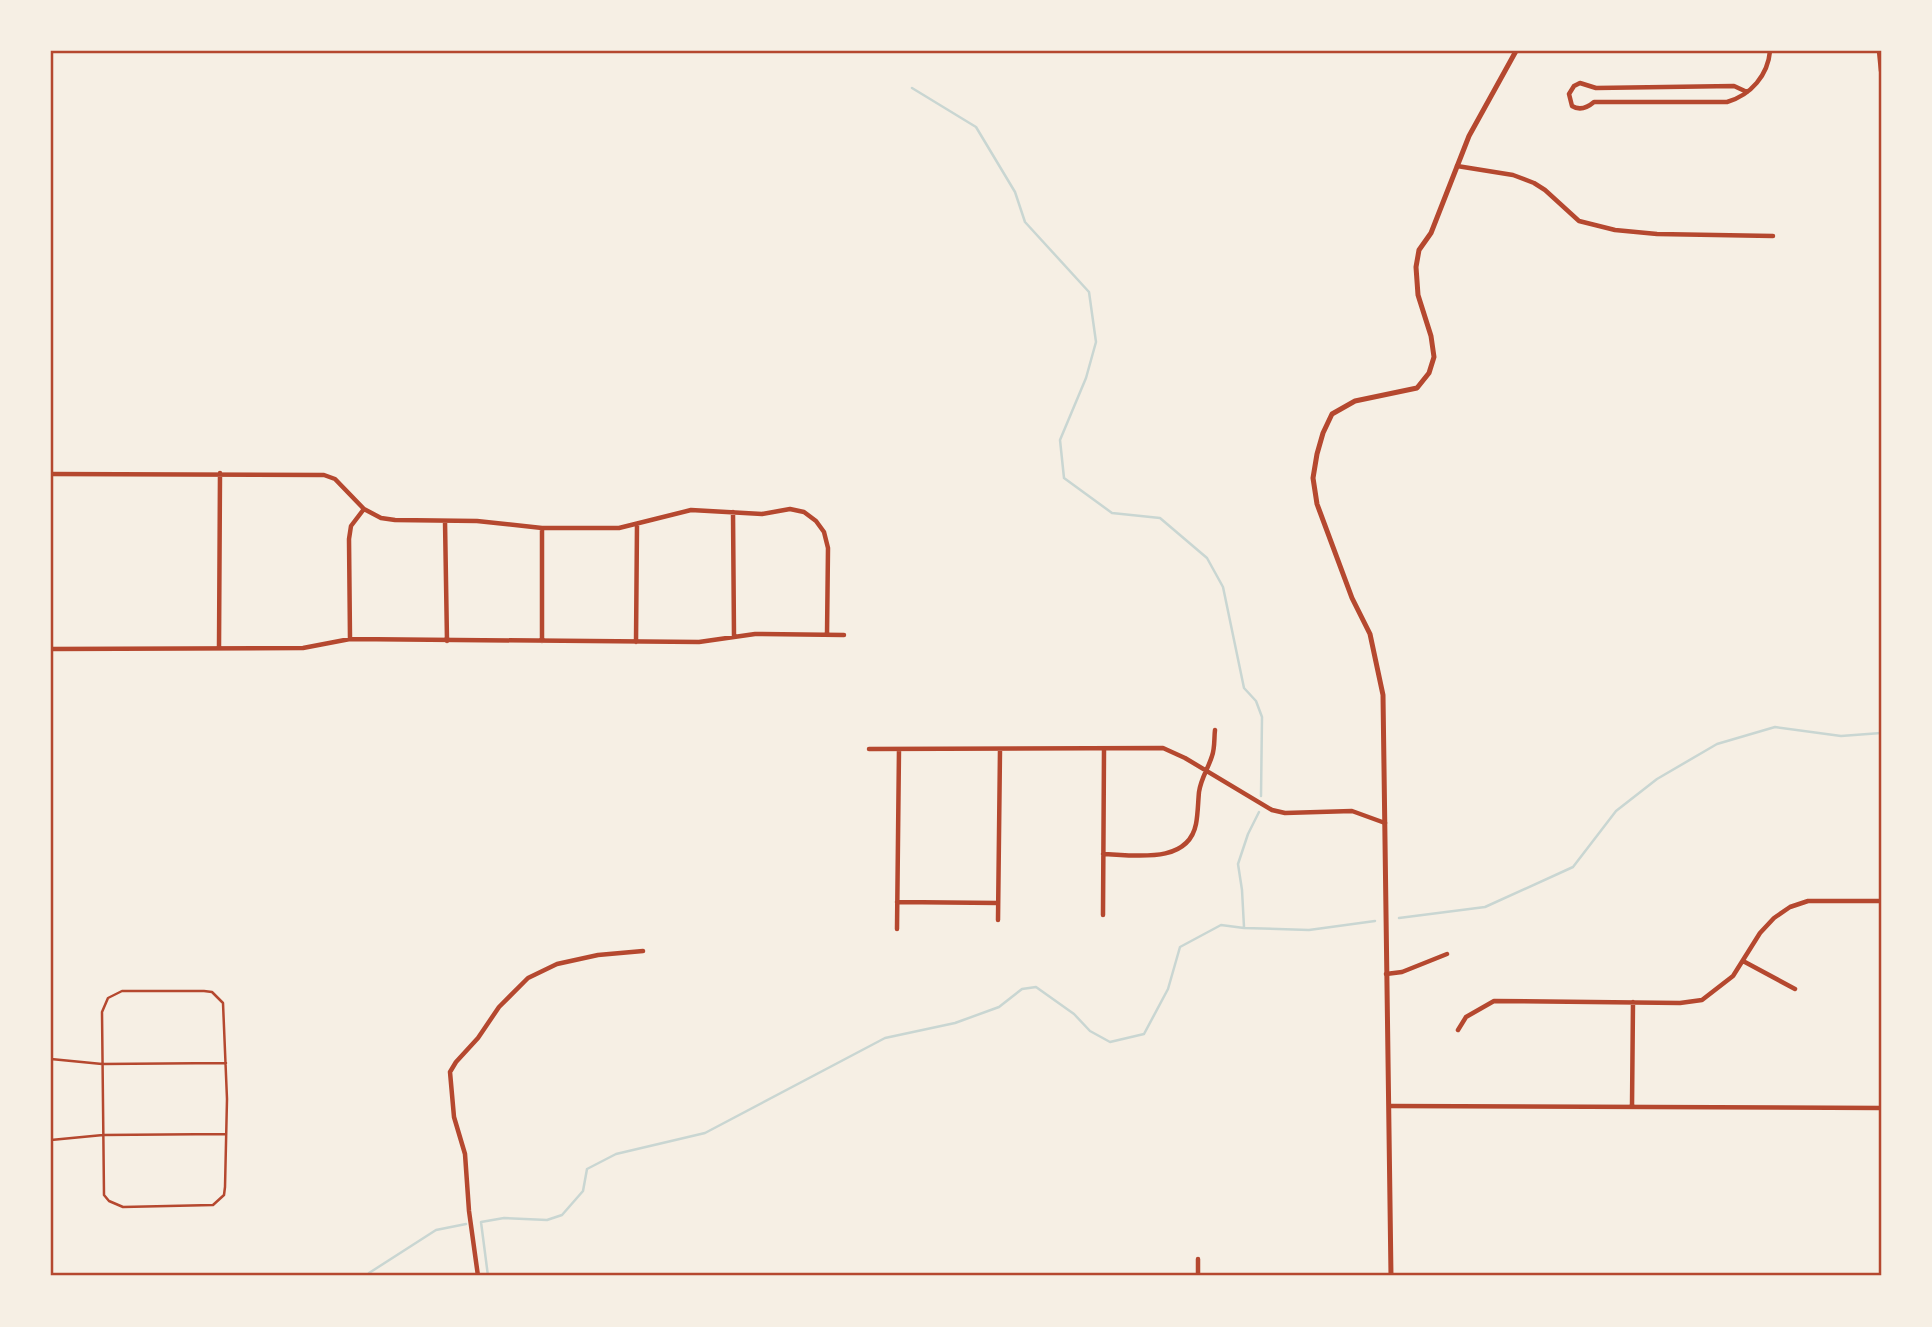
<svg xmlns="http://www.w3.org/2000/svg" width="1932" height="1327" font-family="Ubuntu,sans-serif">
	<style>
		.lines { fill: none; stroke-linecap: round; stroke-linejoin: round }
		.stream { stroke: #c9d6d2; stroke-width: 2.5 }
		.service { stroke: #b5482f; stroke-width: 2.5 }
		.minor { stroke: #b5482f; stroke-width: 4.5 }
		.tertiary { stroke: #b5482f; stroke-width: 5 }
		.neatline { fill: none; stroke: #b5482f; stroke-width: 2.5 }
	</style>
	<rect width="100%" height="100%" fill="#f6efe4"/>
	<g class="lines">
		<!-- stream -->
		<path class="stream" d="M912,88L976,127L1015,192L1025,222L1089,292L1096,342L1086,378L1060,440L1064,478L1112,513L1160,518L1207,558L1223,587L1244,688L1256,701L1262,717L1261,796
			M1399,918L1485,907L1573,867L1616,811L1657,779L1717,744L1775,727L1841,736L1881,733
			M1244,927L1242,890L1238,864L1248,834L1259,812
			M368,1276L369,1273L436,1230L466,1224
			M488,1276L481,1222L504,1218L547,1220L562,1215L583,1191L587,1169L616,1154L705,1133L885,1038L955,1023L999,1007L1022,989L1036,987L1074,1014L1090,1031L1110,1042L1144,1034L1168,989L1180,947L1221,925L1244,928L1309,930L1375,921"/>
		<!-- service -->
		<path class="service" d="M122,991H204L212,992L223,1003L227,1099L225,1187L224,1195L213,1205L123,1207L109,1201L104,1195L102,1012L108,998Z
			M51,1059L102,1064L226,1063
			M51,1140L103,1135L226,1134"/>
		<!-- minor -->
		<path class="minor" d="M1879,51L1881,71
			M1747,92L1734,86L1596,88L1580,83L1574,86L1569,94L1572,106C1580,111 1587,108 1594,102H1727C1751,95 1768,75 1770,51
			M1457,166L1513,175L1534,183L1545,190L1579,221L1615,230L1657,234L1773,236
			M51,474L324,475L335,479L364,509L381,518L395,520L477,521L542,528H619L691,510L762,514L790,509L804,512L816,521L824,532L828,548L827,635
			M733,512L734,637
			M445,521L447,641
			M542,528V641
			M350,639L349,539L351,526L364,509
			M636,642L637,524
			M219,648L220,473
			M51,649L303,648L350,639L699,642L755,634L844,635
			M869,749L1163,748L1185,758L1272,810L1285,813L1352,811L1385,823
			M1103,854C1134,855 1188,865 1196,824C1198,814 1198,802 1199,792C1201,778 1208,769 1212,756C1215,748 1214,738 1215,730
			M897,902L998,903
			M1103,915L1104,750
			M998,920L1000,750
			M897,929L899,749
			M1743,961L1795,989
			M1386,974L1402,972L1447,954
			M1458,1030L1466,1017L1494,1001L1680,1003L1702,1000L1733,976L1760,933L1774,918L1790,907L1808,901H1881
			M1390,1106L1881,1108
			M1632,1107L1633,1002
			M478,1276L469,1211L465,1154L454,1117L450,1072L456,1062L478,1038L499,1007L528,978L557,964L598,955L643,951
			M1198,1276V1259"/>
		<!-- tertiary -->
		<path class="tertiary" d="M1391,1276L1383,695L1370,634L1352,598L1317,504L1313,478L1317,454L1323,433L1332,414L1355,401L1417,388L1429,373L1434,357L1431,336L1418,295L1416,267L1419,250L1431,233L1469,136L1516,51"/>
	</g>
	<!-- border -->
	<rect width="1932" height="1327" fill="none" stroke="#f6efe4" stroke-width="105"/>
	<rect x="52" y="52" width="1828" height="1222" class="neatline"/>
</svg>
